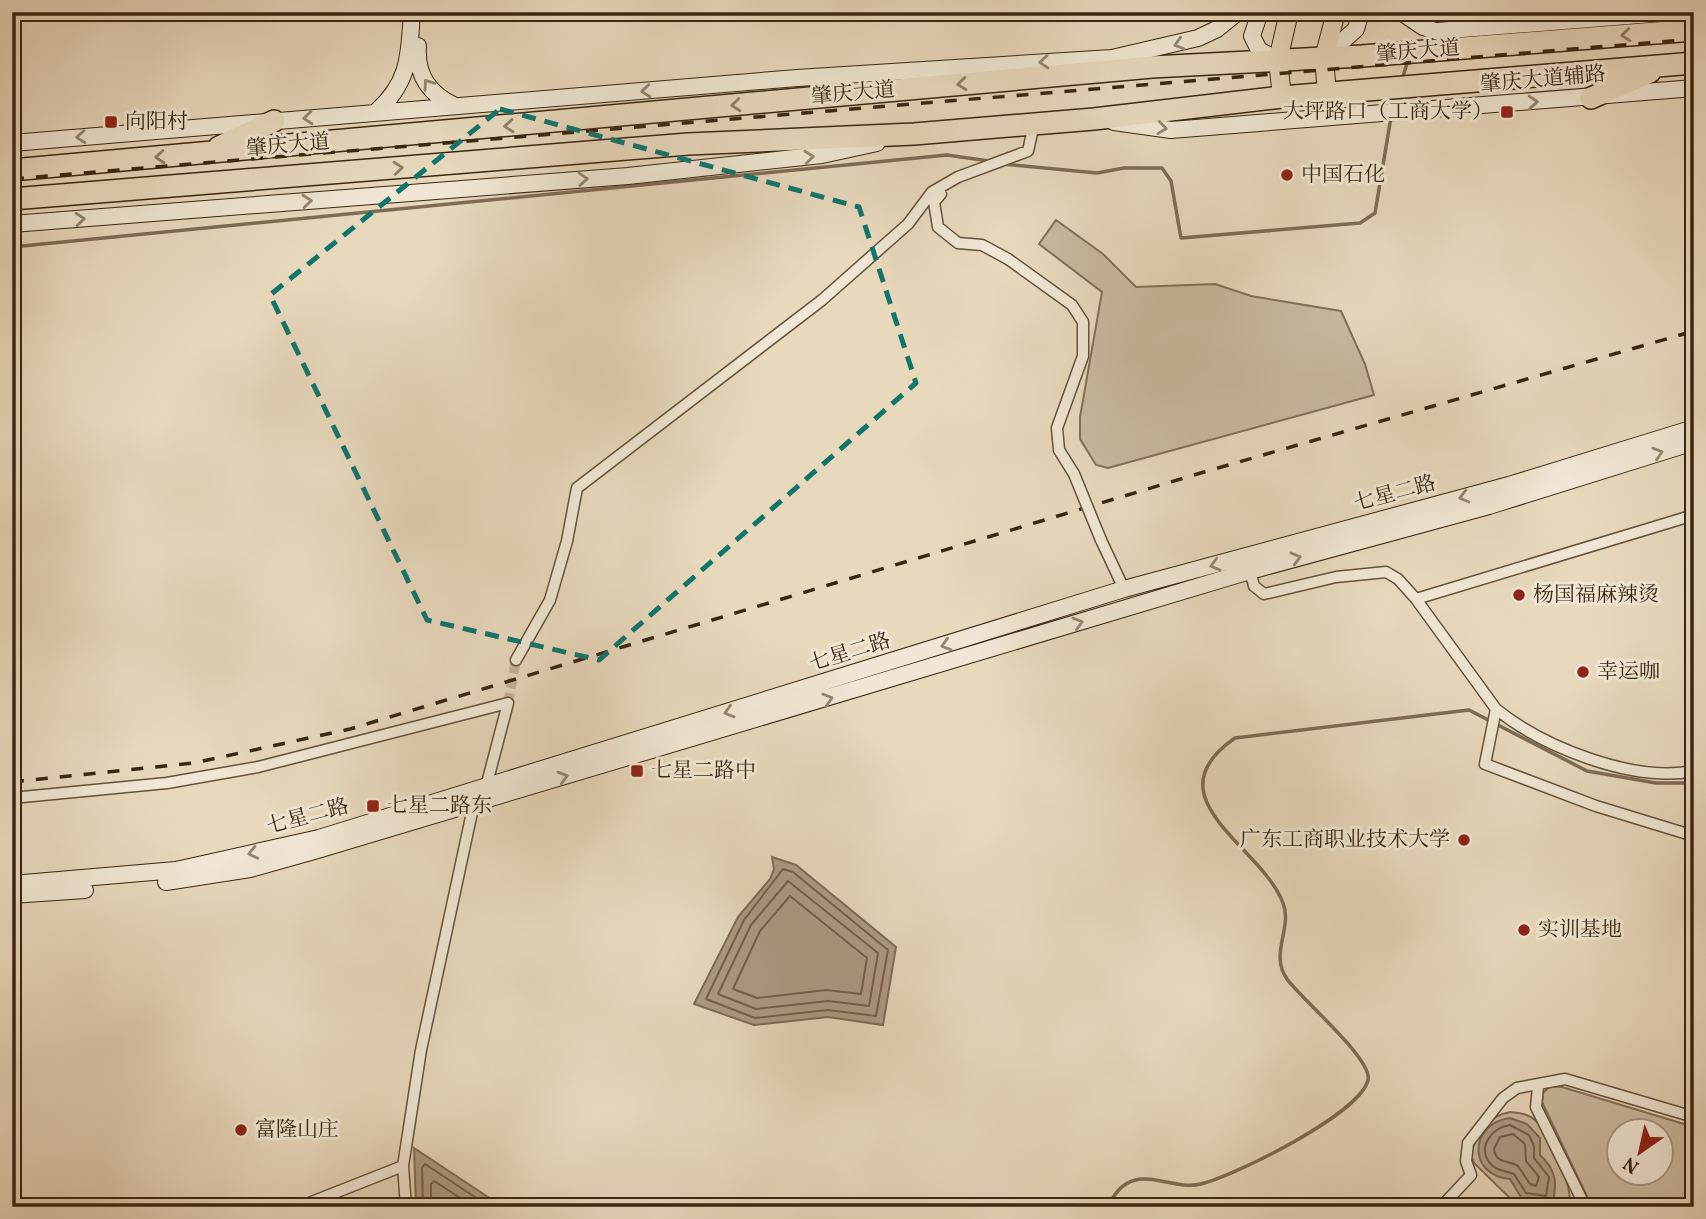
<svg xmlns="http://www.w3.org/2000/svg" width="1706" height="1219" font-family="Vollkorn,'Noto Serif SC',serif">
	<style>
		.green { fill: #caba9f; stroke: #827058; stroke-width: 2; fill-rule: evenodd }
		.water { fill: #ad9b82; stroke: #7f6c55; stroke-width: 2 }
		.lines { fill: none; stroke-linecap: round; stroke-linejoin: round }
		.shore { stroke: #74604a; stroke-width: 2 }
		.stream { stroke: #7f6c55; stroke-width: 3.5 }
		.street-tunnel { stroke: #c5b49a; stroke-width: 10; stroke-dasharray: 10 5; stroke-linecap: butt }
		.street-casing { stroke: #66523c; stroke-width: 13 }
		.secondary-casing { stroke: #3a2611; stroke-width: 18 }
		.primary-casing { stroke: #3a2611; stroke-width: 20 }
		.highway-casing { stroke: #3a2611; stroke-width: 24 }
		.street { stroke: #f0e6d3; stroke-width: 10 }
		.secondary { stroke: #f0e6d3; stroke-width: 16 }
		.primary { stroke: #e8d8bc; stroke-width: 18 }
		.highway { stroke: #e8d8bc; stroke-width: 21 }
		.rail { stroke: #3a2611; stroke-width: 3.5; stroke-dasharray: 12 12; stroke-linecap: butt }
		.street-bridge-casing { stroke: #66523c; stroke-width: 13; stroke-linecap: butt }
		.street-bridge { stroke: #f0e6d3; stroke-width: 10 }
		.oneway { stroke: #917f66 }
		.oneway2 { stroke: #958672 }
		.marked { fill: none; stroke: #0f766e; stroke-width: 5; stroke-dasharray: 14 9; stroke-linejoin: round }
		.poi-dot { fill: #8f2418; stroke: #f0e6d3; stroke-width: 2.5 }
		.labels { text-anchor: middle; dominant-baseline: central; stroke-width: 6; stroke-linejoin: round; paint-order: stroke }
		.street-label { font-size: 21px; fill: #3a2611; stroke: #f0e6d3 }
		.poi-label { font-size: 21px; fill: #3a2611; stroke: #f0e6d3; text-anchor: start }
	</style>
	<rect width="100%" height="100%" fill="#e8d8bc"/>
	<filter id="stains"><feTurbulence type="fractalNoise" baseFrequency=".00286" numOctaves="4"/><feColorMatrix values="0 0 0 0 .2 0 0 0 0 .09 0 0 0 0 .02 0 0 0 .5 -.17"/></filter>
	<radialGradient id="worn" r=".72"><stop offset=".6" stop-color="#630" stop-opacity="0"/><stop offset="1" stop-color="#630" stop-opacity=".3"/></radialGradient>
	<!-- green -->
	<path class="green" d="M1056,220L1103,254L1136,287L1215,284L1251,296L1341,311L1365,364L1374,395L1108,468L1096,465L1080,439V417L1102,292L1039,244Z
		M1550,1086L1562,1087L1694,1127V1207H1592L1542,1102L1543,1093ZM1618,1132H1660V1174H1618Z
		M1510,1112C1520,1113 1529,1114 1536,1121C1551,1134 1574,1189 1569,1207H1519L1474,1163L1471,1156C1475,1134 1488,1116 1510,1112Z"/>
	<!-- water -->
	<path class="water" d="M772,857L796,865L896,947L883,1025L828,1017L754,1025L694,1004L738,917L770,879L774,869Z
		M1510,1118L1527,1124L1540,1138V1155C1557,1170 1558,1186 1551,1207L1522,1199L1510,1179C1466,1175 1470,1123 1510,1118Z
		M414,1148L503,1207H416Z"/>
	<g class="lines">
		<!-- shore -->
		<path class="shore" d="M783,869L793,872L888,950L876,1016L828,1010L755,1018L706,999L744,920Z
			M788,881L878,953L869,1006L828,1001L756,1009L718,994L751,925Z
			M790,896L867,958L861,994L826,990L757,998L733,989L760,931Z
			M1510,1125L1529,1135L1534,1146V1158L1549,1177L1546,1196L1526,1193L1514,1174C1505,1170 1495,1171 1489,1162C1477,1145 1494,1127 1510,1125Z
			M1513,1134L1525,1144L1526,1161L1539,1177L1536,1186L1530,1184L1518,1166C1508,1160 1496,1164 1494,1149L1500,1137Z
			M423,1207L422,1168L425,1164L490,1207
			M431,1207V1184L434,1181L474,1207"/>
		<!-- stream -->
		<path class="stream" d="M1402,80L1408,60
			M1003,164L1097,173L1124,168H1162L1171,181L1181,238L1360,223L1375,213L1391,117
			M12,247L947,155L989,161
			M1108,1207C1131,1156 1167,1192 1201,1184C1234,1176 1360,1114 1368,1080C1373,1059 1301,999 1287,979C1269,954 1293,928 1283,903C1262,846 1148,798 1235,738L1469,710L1587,771L1656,783H1694"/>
		<!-- street-tunnel -->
		<path class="street-tunnel" d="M508,703L516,660"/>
		<defs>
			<path id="street" d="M941,194L934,202L938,227L958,243L982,245L1008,259L1072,305L1083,322V356L1057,428L1059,450L1074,474
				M1101,540L1124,589
				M1250,571L1254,586L1264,594L1336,577L1386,572L1398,579L1416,599L1496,709C1543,747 1633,783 1694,771
				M1416,599L1694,515
				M516,660L550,600L567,541L577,488L822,300L908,224L932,192L958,177L1028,151L1034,124
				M1496,709L1485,764L1596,806L1694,836
				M486,787L508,703
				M12,798L167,783L258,767L508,703
				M1538,1087L1536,1107L1581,1198L1582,1207
				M299,1207L403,1166
				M406,1207L403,1166L421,1050L474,803
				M1441,1207L1471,1175L1466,1161L1468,1143L1503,1098L1517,1088L1565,1079L1694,1117"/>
			<path id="secondary" d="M1260,12L1252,36L1259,50L1276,59
				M1401,12L1423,27L1445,34
				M1437,31L1677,12
				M418,46C416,75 429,94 455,106
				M1324,58L1356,29L1361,12
				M376,112C410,82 409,55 412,12
				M1114,122L1171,130L1694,88
				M12,143L797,78L1112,58L1198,38L1217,29L1238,12
				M12,224L628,176L822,155L877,143
				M166,882L250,869L314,851L1250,571L1489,506L1694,442
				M12,884L176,870L319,838L1124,589L1509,485L1694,428
				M12,895L85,890"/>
			<path id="primary" d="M1327,93L1324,58L1336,12
				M1282,97L1278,60L1289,12"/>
			<path id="highway" d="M1591,98L1650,72
				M219,147L274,121
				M12,170L1152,67L1362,56L1694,30
				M12,199L688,144L914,134L1094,119L1282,97L1694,63"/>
		</defs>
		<!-- street casing -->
		<use href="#street" class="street-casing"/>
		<!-- secondary casing -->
		<use href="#secondary" class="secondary-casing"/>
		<!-- primary casing -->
		<use href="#primary" class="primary-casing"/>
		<!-- highway casing -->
		<use href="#highway" class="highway-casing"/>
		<!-- street -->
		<use href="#street" class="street"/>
		<!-- secondary -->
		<use href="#secondary" class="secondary"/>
		<!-- primary -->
		<use href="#primary" class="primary"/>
		<!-- highway -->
		<use href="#highway" class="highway"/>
		<!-- rail -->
		<path class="rail" d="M12,179L1694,39
			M12,782L194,763L350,729L1204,472L1694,331"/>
		<defs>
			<path id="street-bridge" d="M1074,474L1101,540"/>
		</defs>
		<!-- street-bridge casing -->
		<use href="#street-bridge" class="street-bridge-casing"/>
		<!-- street-bridge -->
		<use href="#street-bridge" class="street-bridge"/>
	</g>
	<!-- one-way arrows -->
	<defs><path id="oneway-chevron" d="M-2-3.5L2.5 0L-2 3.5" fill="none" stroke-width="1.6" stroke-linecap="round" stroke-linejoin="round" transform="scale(1.75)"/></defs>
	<g class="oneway">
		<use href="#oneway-chevron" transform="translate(1626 35) rotate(175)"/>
		<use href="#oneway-chevron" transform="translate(962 84) rotate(175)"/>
		<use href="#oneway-chevron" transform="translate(736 105) rotate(175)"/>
		<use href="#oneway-chevron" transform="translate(509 126) rotate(175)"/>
		<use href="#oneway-chevron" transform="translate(160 157) rotate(175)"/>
		<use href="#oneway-chevron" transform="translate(398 168) rotate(-5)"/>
	</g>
	<g class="oneway2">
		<use href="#oneway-chevron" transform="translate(1179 44) rotate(164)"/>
		<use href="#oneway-chevron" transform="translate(1044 62) rotate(176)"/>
		<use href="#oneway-chevron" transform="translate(428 84) rotate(-125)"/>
		<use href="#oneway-chevron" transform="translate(646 91) rotate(175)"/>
		<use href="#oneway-chevron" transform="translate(1533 102) rotate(-4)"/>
		<use href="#oneway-chevron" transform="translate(308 118) rotate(175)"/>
		<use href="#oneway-chevron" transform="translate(1162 128) rotate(7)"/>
		<use href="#oneway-chevron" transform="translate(81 137) rotate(175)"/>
		<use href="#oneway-chevron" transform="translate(809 157) rotate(-6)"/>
		<use href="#oneway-chevron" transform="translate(583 179) rotate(-4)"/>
		<use href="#oneway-chevron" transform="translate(307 201) rotate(-5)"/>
		<use href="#oneway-chevron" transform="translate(80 219) rotate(-5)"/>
		<use href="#oneway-chevron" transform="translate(1658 453) rotate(-17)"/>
		<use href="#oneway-chevron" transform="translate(1464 497) rotate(165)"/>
		<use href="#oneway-chevron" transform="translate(1296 558) rotate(-15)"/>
		<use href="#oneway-chevron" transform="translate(1215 565) rotate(165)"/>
		<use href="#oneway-chevron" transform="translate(1078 623) rotate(-17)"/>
		<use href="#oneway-chevron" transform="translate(946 645) rotate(163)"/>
		<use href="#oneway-chevron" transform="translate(828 699) rotate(-17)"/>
		<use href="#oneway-chevron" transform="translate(729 712) rotate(163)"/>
		<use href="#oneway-chevron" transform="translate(563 777) rotate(-16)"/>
		<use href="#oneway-chevron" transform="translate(253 853) rotate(167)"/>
	</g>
	<!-- marked area -->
	<path class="marked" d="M500,109L859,207L916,383L599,660L427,620L270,295Z"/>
	<!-- markers -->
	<g class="poi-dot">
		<rect x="1500" y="105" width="14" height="14" rx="3.5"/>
		<rect x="104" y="115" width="14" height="14" rx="3.5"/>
		<circle cx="1287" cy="175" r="7"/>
		<circle cx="1519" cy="595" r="7"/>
		<circle cx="1583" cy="672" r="7"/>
		<rect x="630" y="764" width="14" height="14" rx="3.5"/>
		<rect x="366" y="799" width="14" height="14" rx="3.5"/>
		<circle cx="1464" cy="840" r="7"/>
		<circle cx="1524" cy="930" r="7"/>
		<circle cx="241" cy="1130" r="7"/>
	</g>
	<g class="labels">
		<!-- street labels -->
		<g class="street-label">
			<text transform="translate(1418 52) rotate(-5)">肇庆大道</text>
			<text transform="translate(1543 80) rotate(-5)">肇庆大道辅路</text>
			<text transform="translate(853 94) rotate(-5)">肇庆大道</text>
			<text transform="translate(288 146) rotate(-5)">肇庆大道</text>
			<text transform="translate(1395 494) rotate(-15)">七星二路</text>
			<text transform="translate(850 653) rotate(-17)">七星二路</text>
			<text transform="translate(308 817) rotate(-15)">七星二路</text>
		</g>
		<!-- poi labels -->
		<g class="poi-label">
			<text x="1493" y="112" text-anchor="end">大坪路口（工商大学）</text>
			<text x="125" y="122">向阳村</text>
			<text x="1301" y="175">中国石化</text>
			<text x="1533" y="595">杨国福麻辣烫</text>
			<text x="1597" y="672">幸运咖</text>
			<text x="651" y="771">七星二路中</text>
			<text x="387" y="806">七星二路东</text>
			<text x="1450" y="840" text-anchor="end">广东工商职业技术大学</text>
			<text x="1538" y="930">实训基地</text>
			<text x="255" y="1130">富隆山庄</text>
		</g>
	</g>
	<!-- margin -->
	<rect width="1706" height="1219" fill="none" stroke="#e8d8bc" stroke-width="42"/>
	<rect x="14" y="14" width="1678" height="1191" fill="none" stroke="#3a2611" stroke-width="3.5"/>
	<rect x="21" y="21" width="1664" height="1177" fill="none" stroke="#3a2611" stroke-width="2"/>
	<!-- north arrow -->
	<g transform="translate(1640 1152) rotate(214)"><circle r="33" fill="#f0e6d3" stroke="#a79985" stroke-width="2"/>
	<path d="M0-5L12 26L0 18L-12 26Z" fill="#8f2418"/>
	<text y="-10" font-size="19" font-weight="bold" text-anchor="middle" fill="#3a2611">N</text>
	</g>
	<rect width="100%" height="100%" filter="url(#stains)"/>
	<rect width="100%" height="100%" fill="url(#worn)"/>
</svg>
